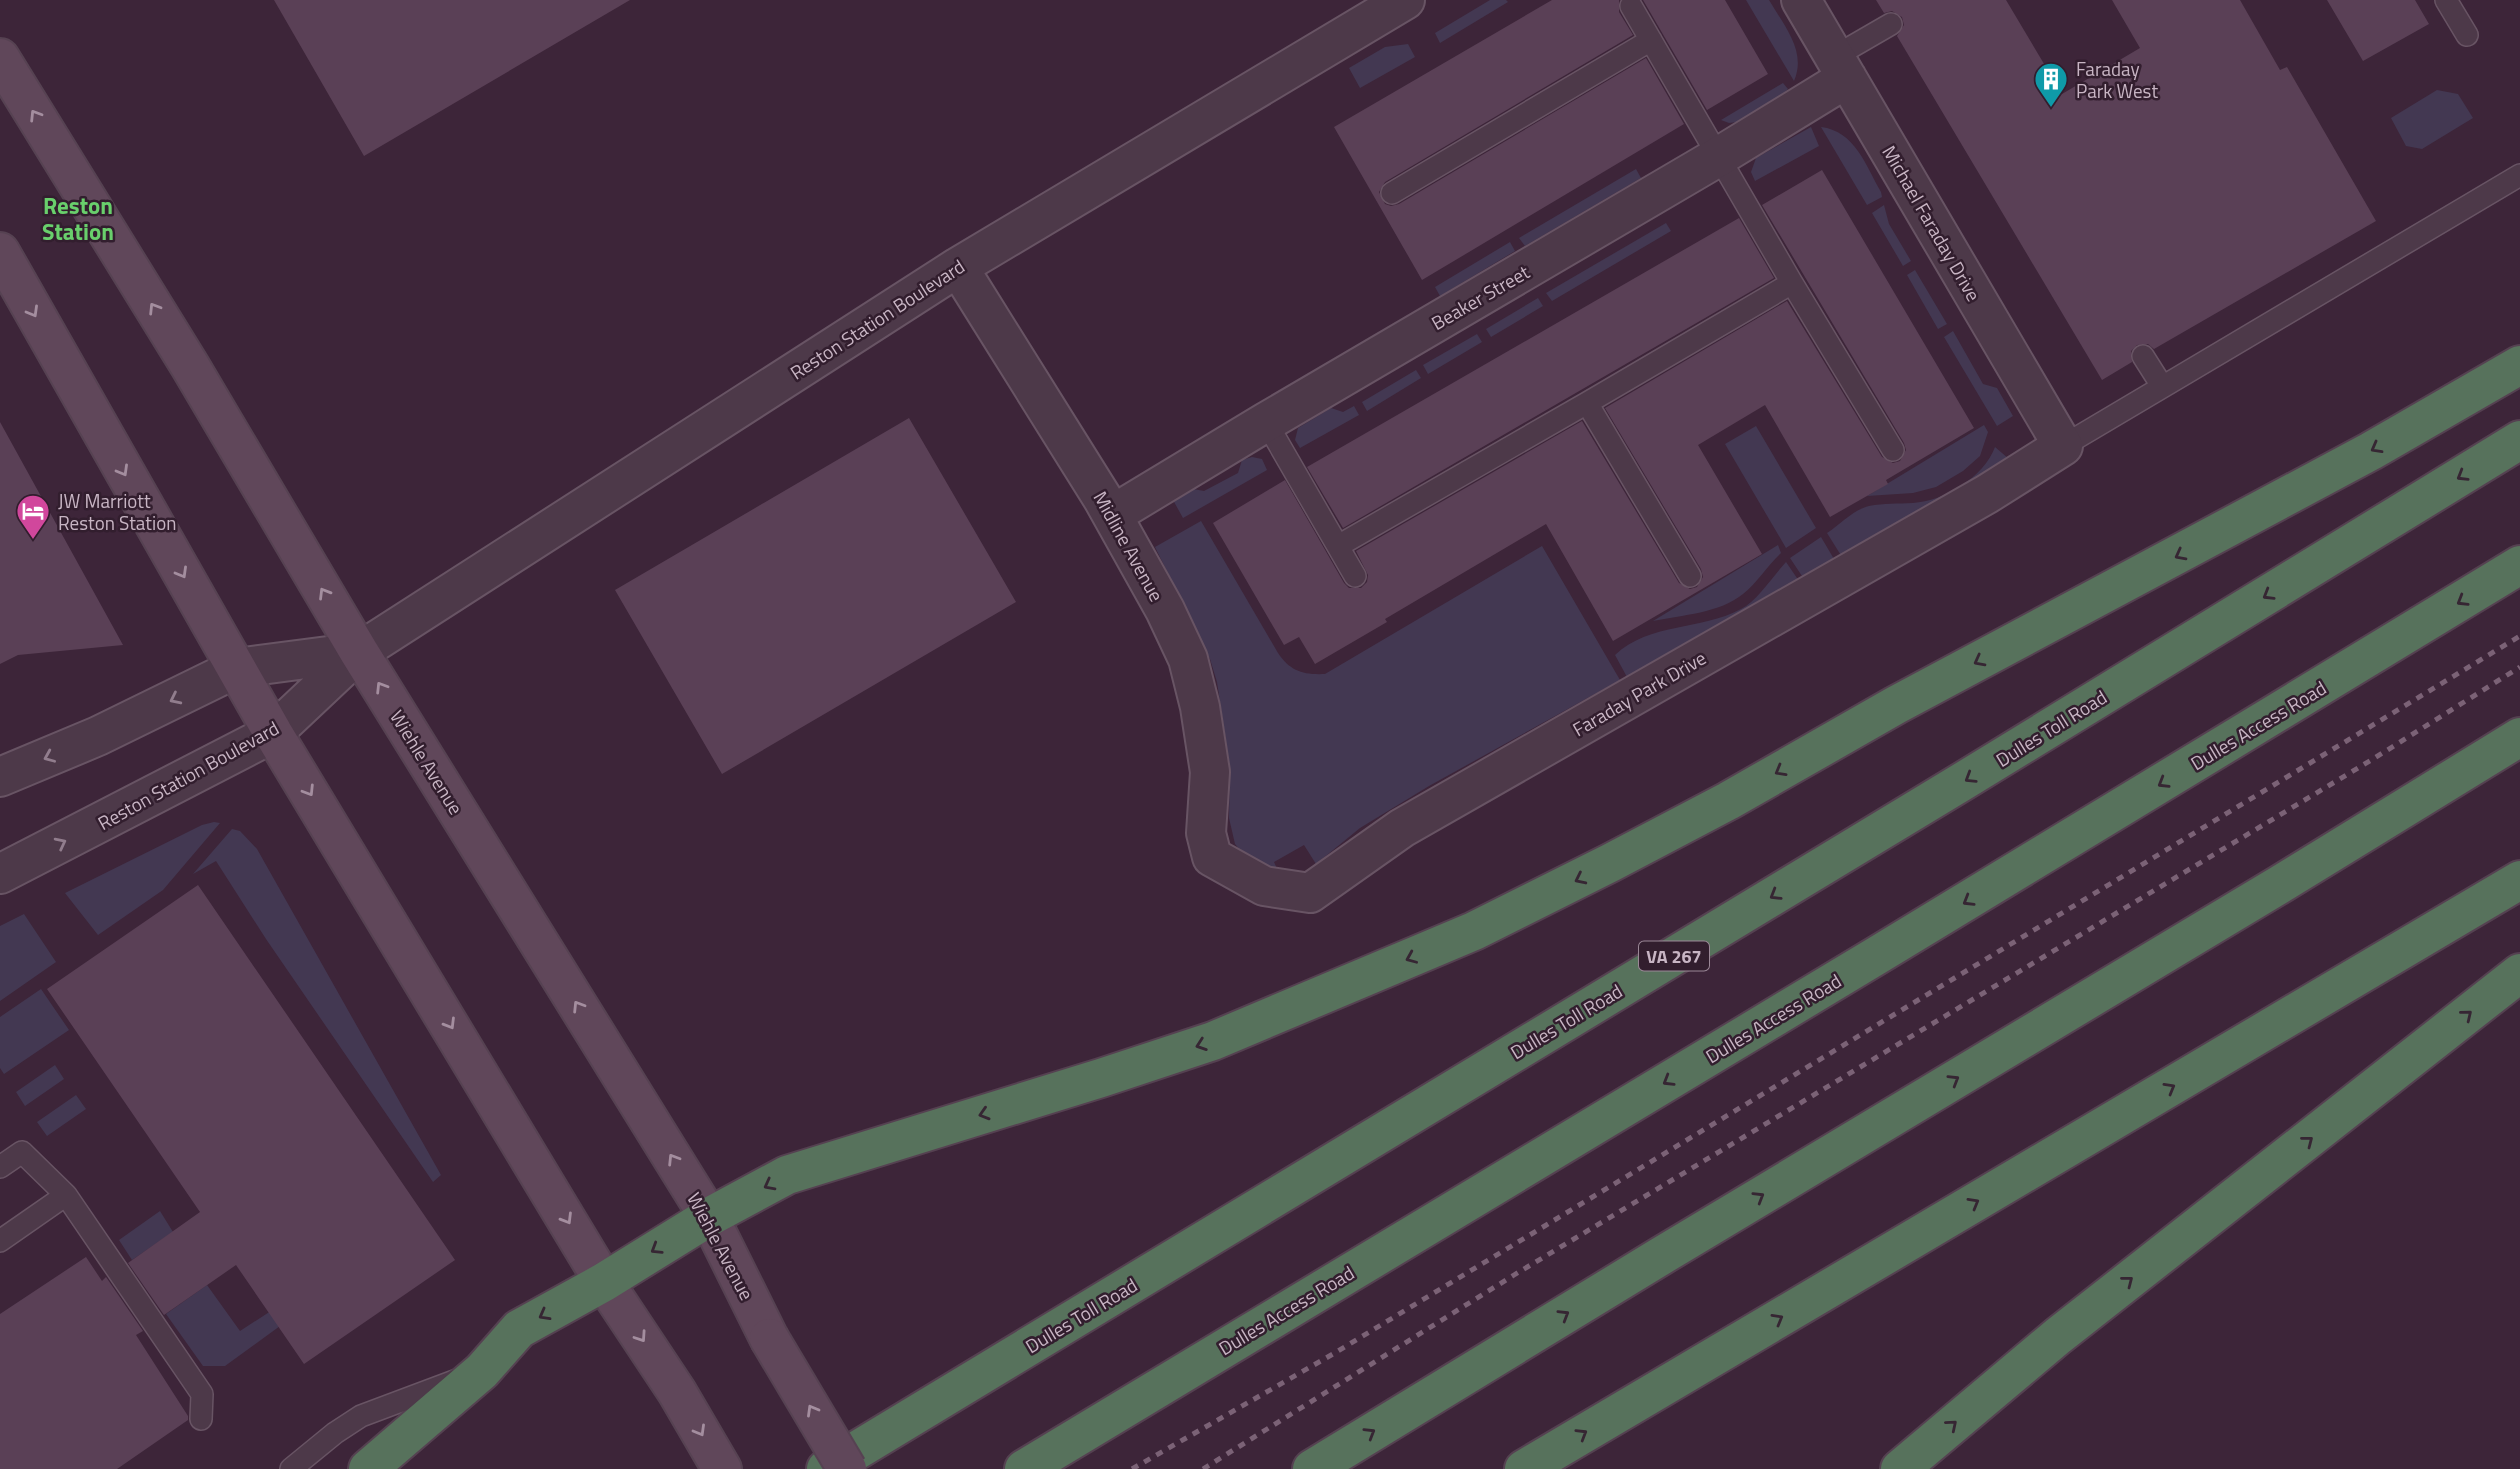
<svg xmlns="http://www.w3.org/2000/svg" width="2520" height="1469" font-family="'Titillium Web',sans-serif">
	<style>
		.green { fill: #433852 }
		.building { fill: #5a4056 }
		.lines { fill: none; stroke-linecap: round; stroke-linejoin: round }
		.service-casing { stroke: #685464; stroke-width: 24 }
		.minor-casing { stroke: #685464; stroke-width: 42 }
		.tertiary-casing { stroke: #685464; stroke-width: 42 }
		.secondary-casing { stroke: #564252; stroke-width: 42 }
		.motorway-casing { stroke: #554151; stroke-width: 42 }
		.service { stroke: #4d3949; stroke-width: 21 }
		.minor { stroke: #4d3949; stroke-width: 38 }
		.tertiary { stroke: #4d3949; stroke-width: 38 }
		.secondary { stroke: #60475a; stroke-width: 38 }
		.motorway { stroke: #57725c; stroke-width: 38 }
		.rail { stroke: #7b6276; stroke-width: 5; stroke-dasharray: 7 7; stroke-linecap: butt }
		.secondary-bridge-casing { stroke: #564252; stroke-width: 42; stroke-linecap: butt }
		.secondary-bridge { stroke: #60475a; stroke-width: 38 }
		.oneway { stroke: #a48e9f }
		.oneway2 { stroke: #362633 }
		.oneway3 { stroke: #917d8d }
		.labels { text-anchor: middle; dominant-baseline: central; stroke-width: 5; stroke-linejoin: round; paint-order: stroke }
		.shield { fill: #321e2e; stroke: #9b8897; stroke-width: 2 }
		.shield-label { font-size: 18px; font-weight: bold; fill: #c8b5c4 }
		.poi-label { font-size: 19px; fill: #c8b5c4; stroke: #321e2e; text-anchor: start }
		.street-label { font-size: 19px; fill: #c8b5c4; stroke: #321e2e }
		.quarter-label { font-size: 23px; font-weight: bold; fill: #69cf6c; stroke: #321e2e }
	</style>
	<rect width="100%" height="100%" fill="#3d2539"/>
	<!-- green -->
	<path class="green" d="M1490,0H1506L1508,2L1440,43L1435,33Z
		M1746,0H1769C1784,26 1807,51 1794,81Z
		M1408,44L1415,57L1360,88L1349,68L1385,47Z
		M1783,83L1788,89L1782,95L1737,122L1729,123L1721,120Z
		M2437,90L2458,94L2473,118L2422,149L2406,146L2391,118Z
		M1811,127L1819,146L1755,181L1751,172L1756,158Z
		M1821,127C1855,131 1866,166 1881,192L1882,197L1867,205Z
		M1636,169L1641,178L1525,246L1519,238Z
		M1884,205L1889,224L1911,261L1903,266L1872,213Z
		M1666,223L1671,231L1552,301L1546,293Z
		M1510,242L1515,251L1440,296L1435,287Z
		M1915,270L1947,324L1938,329L1907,275Z
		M1538,298L1543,306L1491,337L1486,329Z
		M1953,331L1983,384L1997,388L2013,416L1997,426L1944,337Z
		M1477,334L1482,342L1428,374L1423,365Z
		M1416,370L1421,378L1367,411L1362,402Z
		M1354,406L1359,415L1300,448L1295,440L1298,428L1331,408L1343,412Z
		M1984,425L1988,432L1980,456L1963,471L1936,487L1913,493L1867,496Z
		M1756,426L1816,528L1786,548L1725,444Z
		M1995,447L2009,459L2003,467L1842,557L1827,533C1841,524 1853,510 1869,506C1884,503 1898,504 1913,503C1944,501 1984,477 1995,447Z
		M1252,457L1262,459L1267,470L1183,518L1173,500L1193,489L1204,491L1238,473L1242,460Z
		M1201,521L1278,653C1290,671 1303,675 1325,674L1542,546L1620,680L1429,786L1360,828L1316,864L1304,845L1274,862L1279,873L1246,857L1235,844L1229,818L1230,768L1217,682L1210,659L1155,547Z
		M1821,537L1834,559L1804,579L1790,558Z
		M1778,545L1781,553C1768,565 1757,583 1743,594C1720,613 1682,615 1653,621Z
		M1786,562L1799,581L1627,677L1615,655C1650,622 1700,631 1741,609C1757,601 1773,576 1786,562Z
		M214,822L220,823L163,890L98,935L65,893L202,825Z
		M232,829L240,831L257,849L441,1175L433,1182L266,939L216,861L193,874Z
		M24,914L56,962L0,1001V926Z
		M41,989L69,1030L4,1074L0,1068V1017Z
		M55,1065L64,1079L25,1106L16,1092Z
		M76,1095L86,1109L47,1136L37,1122Z
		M160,1211L173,1232L132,1260L119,1240Z
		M207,1285L240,1331L277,1307L291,1318L225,1366H203L166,1314Z"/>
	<!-- building -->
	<path class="building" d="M274,0H630L364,156Z
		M1552,0H1619V12L1633,35L1385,182L1379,192L1385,204L1391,206L1399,204L1646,58L1684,124L1422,280L1334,127Z
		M1643,0H1725L1768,74L1707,110Z
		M1876,0H2006L2062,94L2140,48L2112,0H2240L2280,70L2287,67L2376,221L2154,349L2148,344L2137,345L2131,351L2132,362L2102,380L1897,36L1904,25L1902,17L1892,11L1884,13Z
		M2327,0H2415L2429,24L2363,61Z
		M1822,170L1974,428L1886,480L1888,484L1830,517L1765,405L1698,445L1762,554L1613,641L1546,524L1385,619L1387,622L1315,664L1299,637L1284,645L1213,523L1285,480L1344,583L1349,588H1361L1367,582L1368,575L1356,551L1582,421L1679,583L1690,589L1697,587L1703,577L1701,569L1605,408L1787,301L1882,457L1893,463L1900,461L1906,450L1904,443L1762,205Z
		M1739,218L1774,278L1343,528L1307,467Z
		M909,418L1016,602L722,774L615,590Z
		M0,422L123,645L18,655L0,664Z
		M198,885L455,1260L304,1364L236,1265L164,1315L128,1263L200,1212L47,989Z
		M86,1257L102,1281L106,1277L143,1331L136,1335L188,1416V1420L117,1469H0V1314Z"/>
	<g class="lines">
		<defs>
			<path id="service" d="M2446,0L2467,35
				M1834,57L1891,24
				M1392,193L1651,40
				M1792,283L1893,450
				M2143,356L2162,386
				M1587,403L1690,576
				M1266,422L1355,576
				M2063,446L2520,175
				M1338,546L1587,403L1792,283L1631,6
				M0,1167L22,1152L66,1195L0,1241
				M66,1195L202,1394L201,1419
				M291,1469L335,1433L361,1416L457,1380"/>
			<path id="minor" d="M958,267L1103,499L1165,610L1188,659L1200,707L1210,772L1206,833L1212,857L1264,886L1310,893L1402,828L1987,494L2063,446L1801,0
				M1112,515L1266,422L1718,157L1847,78
				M359,652L958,267L1405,0"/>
			<path id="tertiary" d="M0,777L98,736L237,668L359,652
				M0,874L273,733L359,652"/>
			<path id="secondary" d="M0,58L190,366L359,652L709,1217L769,1338
				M0,252L273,733L604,1282L677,1392L722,1469"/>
			<path id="motorway" d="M368,1469L482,1371L519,1329L604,1282L709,1217L787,1175L1101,1078L1213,1041L1474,931L1610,863L1728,801L1896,705L2371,451L2520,365
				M826,1469L1960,783L2520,440
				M1024,1469L1876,956L2520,565
				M1312,1469L1661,1256L2279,885L2520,737
				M1524,1469L2520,880
				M1900,1469L2058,1336L2520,973"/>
		</defs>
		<!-- service casing -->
		<use href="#service" class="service-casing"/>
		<!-- minor casing -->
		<use href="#minor" class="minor-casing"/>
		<!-- tertiary casing -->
		<use href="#tertiary" class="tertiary-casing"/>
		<!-- secondary casing -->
		<use href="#secondary" class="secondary-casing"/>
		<!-- motorway casing -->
		<use href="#motorway" class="motorway-casing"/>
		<!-- service -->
		<use href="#service" class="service"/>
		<!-- minor -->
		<use href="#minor" class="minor"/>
		<!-- tertiary -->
		<use href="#tertiary" class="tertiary"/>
		<!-- secondary -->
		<use href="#secondary" class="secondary"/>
		<!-- motorway -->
		<use href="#motorway" class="motorway"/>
		<!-- rail -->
		<path class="rail" d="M1132,1469L1333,1354L2520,636
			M1203,1469L1514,1275L2373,759L2520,667"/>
		<defs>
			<path id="secondary-bridge" d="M769,1338L847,1469"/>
		</defs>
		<!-- secondary-bridge casing -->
		<use href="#secondary-bridge" class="secondary-bridge-casing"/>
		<!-- secondary-bridge -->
		<use href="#secondary-bridge" class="secondary-bridge"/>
	</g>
	<!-- one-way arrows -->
	<defs><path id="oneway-chevron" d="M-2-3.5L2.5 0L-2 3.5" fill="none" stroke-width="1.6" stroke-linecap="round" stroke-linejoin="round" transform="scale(1.75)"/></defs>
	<g class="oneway">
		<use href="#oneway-chevron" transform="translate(35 115) rotate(-122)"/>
		<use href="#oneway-chevron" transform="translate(154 308) rotate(-122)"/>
		<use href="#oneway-chevron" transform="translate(33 312) rotate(60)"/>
		<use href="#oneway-chevron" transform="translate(123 471) rotate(60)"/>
		<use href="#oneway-chevron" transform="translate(182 573) rotate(60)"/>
		<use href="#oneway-chevron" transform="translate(324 593) rotate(-121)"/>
		<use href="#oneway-chevron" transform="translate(381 687) rotate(-122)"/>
		<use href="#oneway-chevron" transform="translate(309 791) rotate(58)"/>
		<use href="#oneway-chevron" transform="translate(578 1006) rotate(-122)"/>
		<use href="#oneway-chevron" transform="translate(450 1024) rotate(59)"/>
		<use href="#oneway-chevron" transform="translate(673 1159) rotate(-122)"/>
		<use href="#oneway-chevron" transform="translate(567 1219) rotate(59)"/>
		<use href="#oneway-chevron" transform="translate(641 1337) rotate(56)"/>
		<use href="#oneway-chevron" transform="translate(812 1410) rotate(-120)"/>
		<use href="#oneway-chevron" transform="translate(700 1431) rotate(60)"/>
	</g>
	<g class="oneway2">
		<use href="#oneway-chevron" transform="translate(2376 448) rotate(151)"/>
		<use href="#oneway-chevron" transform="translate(2462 476) rotate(149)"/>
		<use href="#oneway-chevron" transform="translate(2180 555) rotate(152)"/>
		<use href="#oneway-chevron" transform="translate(2268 595) rotate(149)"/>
		<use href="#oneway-chevron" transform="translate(2462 601) rotate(149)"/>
		<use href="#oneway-chevron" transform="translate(1979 661) rotate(152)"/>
		<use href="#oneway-chevron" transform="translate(1780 771) rotate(150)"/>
		<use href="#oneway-chevron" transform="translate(1970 778) rotate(148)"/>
		<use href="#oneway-chevron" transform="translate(2163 783) rotate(149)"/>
		<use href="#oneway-chevron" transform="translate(1580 879) rotate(154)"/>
		<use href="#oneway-chevron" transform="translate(1775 895) rotate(149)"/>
		<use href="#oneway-chevron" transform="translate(1968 901) rotate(149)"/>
		<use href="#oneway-chevron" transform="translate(1411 958) rotate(157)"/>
		<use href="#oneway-chevron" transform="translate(2467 1015) rotate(-39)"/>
		<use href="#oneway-chevron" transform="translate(1201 1045) rotate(161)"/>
		<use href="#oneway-chevron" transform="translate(1954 1080) rotate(-31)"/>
		<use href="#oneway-chevron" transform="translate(1668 1081) rotate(149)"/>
		<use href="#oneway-chevron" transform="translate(2170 1088) rotate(-30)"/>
		<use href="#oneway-chevron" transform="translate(984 1114) rotate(163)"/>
		<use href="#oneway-chevron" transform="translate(2308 1141) rotate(-38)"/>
		<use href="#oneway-chevron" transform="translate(769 1185) rotate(152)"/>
		<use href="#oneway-chevron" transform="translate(1759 1197) rotate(-31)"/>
		<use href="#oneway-chevron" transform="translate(1974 1203) rotate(-30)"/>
		<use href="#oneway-chevron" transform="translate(656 1249) rotate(148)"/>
		<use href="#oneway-chevron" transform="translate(2128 1281) rotate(-38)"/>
		<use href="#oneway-chevron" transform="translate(544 1315) rotate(151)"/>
		<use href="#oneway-chevron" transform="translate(1564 1315) rotate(-31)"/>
		<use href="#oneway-chevron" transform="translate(1778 1319) rotate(-30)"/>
		<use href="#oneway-chevron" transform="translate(1952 1425) rotate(-40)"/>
		<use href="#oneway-chevron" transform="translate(1370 1433) rotate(-31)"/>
		<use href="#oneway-chevron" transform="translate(1582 1434) rotate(-31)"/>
	</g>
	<g class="oneway3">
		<use href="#oneway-chevron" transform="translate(175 699) rotate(154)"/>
		<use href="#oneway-chevron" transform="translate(49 757) rotate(157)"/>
		<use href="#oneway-chevron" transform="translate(61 843) rotate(-27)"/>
	</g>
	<!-- icons -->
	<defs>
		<symbol id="building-pin" viewBox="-11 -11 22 30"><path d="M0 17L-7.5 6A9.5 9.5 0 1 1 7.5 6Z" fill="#0f9aa8" stroke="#321e2e"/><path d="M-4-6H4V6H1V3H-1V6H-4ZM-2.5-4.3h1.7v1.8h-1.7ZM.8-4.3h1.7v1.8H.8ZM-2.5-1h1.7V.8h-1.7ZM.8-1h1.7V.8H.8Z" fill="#fff"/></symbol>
		<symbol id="hotel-pin" viewBox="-11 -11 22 30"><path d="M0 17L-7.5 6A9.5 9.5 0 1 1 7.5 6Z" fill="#d1479c" stroke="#321e2e"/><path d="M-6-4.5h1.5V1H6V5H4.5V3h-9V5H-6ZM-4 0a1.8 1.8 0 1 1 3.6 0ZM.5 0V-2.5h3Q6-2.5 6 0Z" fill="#fff"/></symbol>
	</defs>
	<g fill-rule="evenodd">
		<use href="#building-pin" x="2032" y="60" width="38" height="52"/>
		<use href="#hotel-pin" x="14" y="492" width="38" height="52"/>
	</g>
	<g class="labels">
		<!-- shield labels -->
		<rect class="shield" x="1639" y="941.5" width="70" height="29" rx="5"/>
		<g class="shield-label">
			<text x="1674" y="956">VA 267</text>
		</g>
		<!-- poi labels -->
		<g class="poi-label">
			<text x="2076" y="68">Faraday<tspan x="2076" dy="22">Park West</tspan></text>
			<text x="58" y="500">JW Marriott<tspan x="58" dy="22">Reston Station</tspan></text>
		</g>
		<!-- street labels -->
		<g class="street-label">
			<text transform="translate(1932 223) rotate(60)">Michael Faraday Drive</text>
			<text transform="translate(1480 297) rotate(-30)">Beaker Street</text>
			<text transform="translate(877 319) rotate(-33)">Reston Station Boulevard</text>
			<text transform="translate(1129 546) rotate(61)">Midline Avenue</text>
			<text transform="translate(1639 693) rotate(-30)">Faraday Park Drive</text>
			<text transform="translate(2258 725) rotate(-31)">Dulles Access Road</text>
			<text transform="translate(2051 728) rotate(-32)">Dulles Toll Road</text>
			<text transform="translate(427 762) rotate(58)">Wiehle Avenue</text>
			<text transform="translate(188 775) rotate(-29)">Reston Station Boulevard</text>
			<text transform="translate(1773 1018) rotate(-31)">Dulles Access Road</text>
			<text transform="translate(1566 1021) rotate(-31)">Dulles Toll Road</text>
			<text transform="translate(721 1246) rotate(62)">Wiehle Avenue</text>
			<text transform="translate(1286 1310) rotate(-31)">Dulles Access Road</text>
			<text transform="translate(1081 1315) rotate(-31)">Dulles Toll Road</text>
		</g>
		<!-- quarter labels -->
		<g class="quarter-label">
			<text x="78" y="205">Reston<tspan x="78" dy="26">Station</tspan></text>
		</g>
	</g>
</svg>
